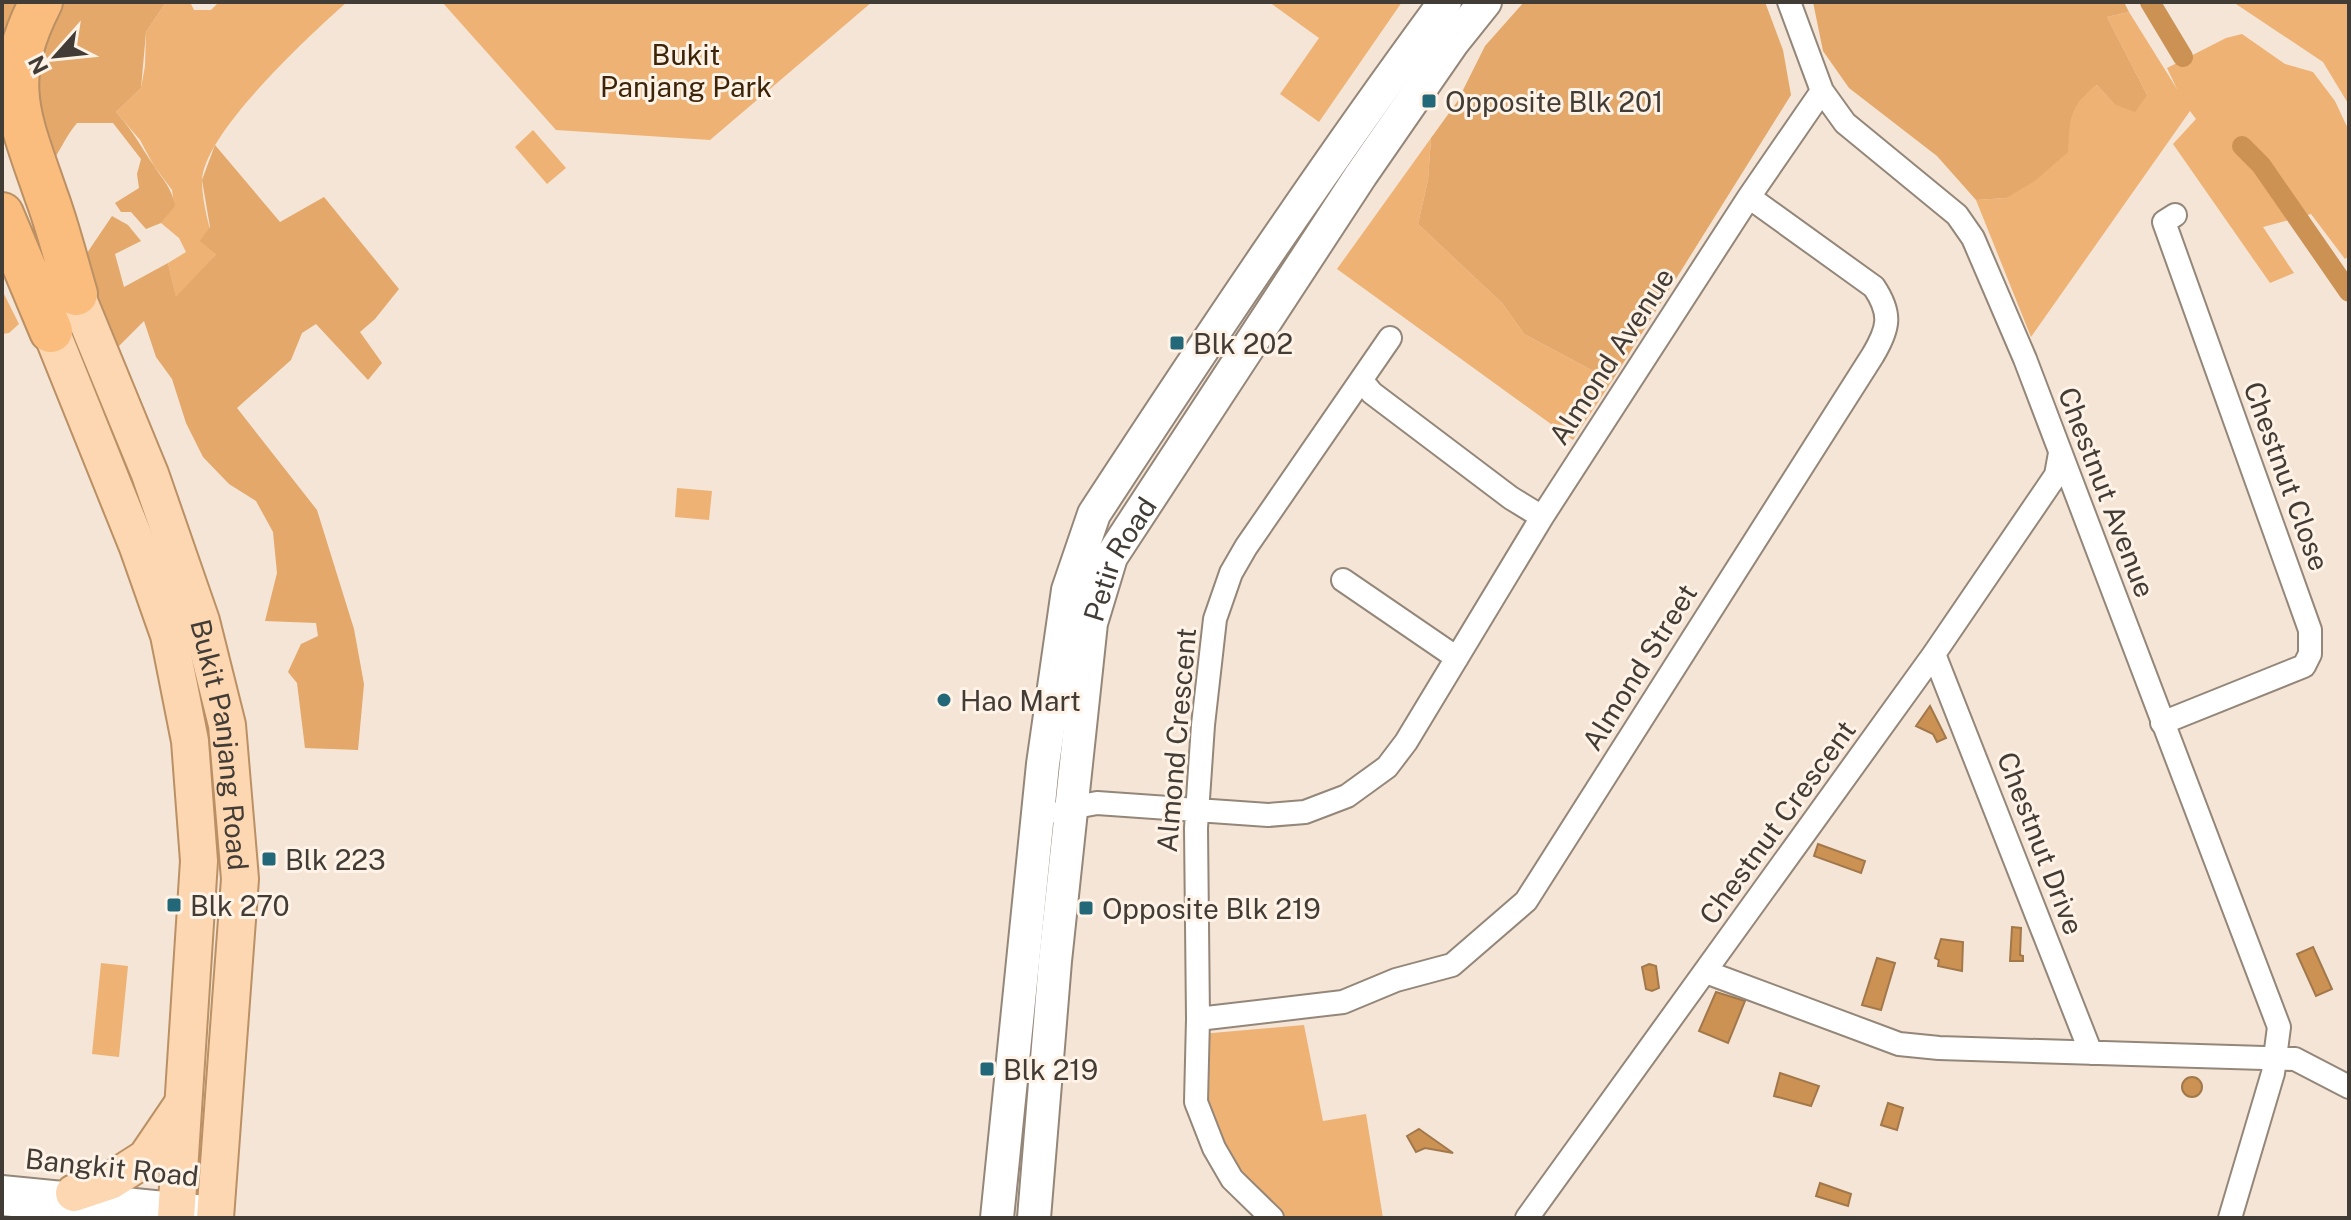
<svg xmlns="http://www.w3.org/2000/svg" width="2351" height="1220" font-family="'Public Sans',sans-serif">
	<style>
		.green { fill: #eeb274 }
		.forest { fill: #e3a86a }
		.water { fill: #cb9254; stroke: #a2784b; stroke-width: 2 }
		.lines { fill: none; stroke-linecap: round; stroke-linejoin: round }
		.canal { stroke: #cb9254; stroke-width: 20 }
		.street-casing { stroke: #948678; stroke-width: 26 }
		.secondary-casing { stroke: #948678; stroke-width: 36 }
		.primary-casing { stroke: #ba9064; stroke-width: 40 }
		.highway-casing { stroke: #ba9064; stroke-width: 46 }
		.street { stroke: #fff; stroke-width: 22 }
		.secondary { stroke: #fff; stroke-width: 32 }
		.primary { stroke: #fdd7b1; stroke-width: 36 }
		.highway { stroke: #fbbd7d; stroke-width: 42 }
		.poi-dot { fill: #236878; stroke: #fff2e6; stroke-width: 3 }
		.labels { text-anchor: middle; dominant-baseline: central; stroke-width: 6; stroke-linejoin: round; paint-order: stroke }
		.park-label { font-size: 28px; fill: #3c2408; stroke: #fff2e6 }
		.poi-label { font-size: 28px; fill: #423c36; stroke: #fff2e6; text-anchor: start }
		.street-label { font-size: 28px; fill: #423c36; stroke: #fff2e6 }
	</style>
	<rect width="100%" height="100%" fill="#f4e5d6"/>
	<!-- green -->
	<path class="green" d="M166,2H190L194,10H211L219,2H347C311,34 203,133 202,181C202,205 211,231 216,254L176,298L168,263L186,252L179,238L161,223L174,206L172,190L154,166L140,140L116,112L141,88L145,66L146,32Z
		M442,2H872L710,140L556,130Z
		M1269,2H1402L1319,122L1280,94L1319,38Z
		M2233,2H2349V105L2323,62Z
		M2129,12L2177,89L2167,68L2226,38L2242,34L2285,64L2313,72L2335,101L2349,131V256L2345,259L2311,214L2263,227L2294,273L2270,283L2173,144L2196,119L2190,111L2031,337L1976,200L2006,198L2084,95L2097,85L2114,104L2147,95L2107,17Z
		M533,130L566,168L547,184L515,147Z
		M1431,138L1428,180L1418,224L1503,304L1524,334L1612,381L1573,440L1337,269Z
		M2,290L19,324L9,333L2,334Z
		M677,488L712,491L709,520L675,517Z
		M101,963L128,966L119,1057L92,1054Z
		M1304,1025L1323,1121L1366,1114L1383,1218H1276L1256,1199L1206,1118L1201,1034Z"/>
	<!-- forest -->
	<path class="forest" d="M2,2H28L2,79Z
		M55,2H166L146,32L141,88L116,112C133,131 140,145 154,166C163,180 172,188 175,206L161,223L146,229L131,212H121L115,203L139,188L137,174L141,159L113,123H77C64,138 60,153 47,169L25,94Z
		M1524,2H1765L1783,50L1791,95L1612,381L1524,334L1503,304L1418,224L1428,180L1431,138L1457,102L1485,46Z
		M1813,2H2124L2129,12L2107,17L2147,95L2135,112L2114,104L2097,85C2068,107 2070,119 2068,152L2036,180L2006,198L1976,200L1937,156L1849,88L1823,51Z
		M215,145L280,222L324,197L399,289L375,319L360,332L382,363L368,380L316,324L302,333L291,360L237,408L317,510L354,629L364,684L358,750L305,748L297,683L288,672L301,644L318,636L316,623L265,621L277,573L273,532L256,501L229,484L203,457L186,423L172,379L156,357L144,321L118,347L83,259L112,216L128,225L141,241L115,254L124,287L168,263L176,297L216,254L200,241L210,227L202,180Z"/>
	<!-- water -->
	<path class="water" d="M1930,706L1946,738L1937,742L1933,734L1916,726Z
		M1818,844L1865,861L1861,873L1814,856Z
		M2012,927L2021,928L2020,955L2023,956V961H2010Z
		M1941,939L1963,942L1962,971L1938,966L1939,960L1935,958Z
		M2313,947L2332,989L2316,996L2297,954Z
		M1877,958L1895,963L1881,1010L1862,1005Z
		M1649,964L1656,966L1659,988L1652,991L1646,989L1642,967Z
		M1716,992L1745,1001L1728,1043L1699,1031Z
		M1780,1073L1819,1086L1811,1106L1774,1096Z
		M2182 1087a10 10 0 1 1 20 0a10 10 0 1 1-20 0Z
		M1888,1103L1903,1108L1897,1130L1881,1125Z
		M1419,1129L1453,1153L1425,1148L1416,1152L1407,1136Z
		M1820,1183L1851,1194L1848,1206L1816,1196Z"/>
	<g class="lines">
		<!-- canal -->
		<path class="canal" d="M2150,2L2183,57
			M2242,146L2261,165L2349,292"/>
		<defs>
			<path id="street" d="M1789,2L1822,91L1845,123L1957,215L1973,238L2025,359L2279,1027L2273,1073L2230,1218
				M1362,381L1372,393L1511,498L1542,517
				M1343,580L1457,658
				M1934,654L2091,1053
				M2162,723L2304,666L2310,654V630L2164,222L2175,215
				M1059,813L1070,808L1097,803L1268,815L1305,812L1347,796L1387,767L1406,742L1542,517L1749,197L1822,91
				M1706,972L1899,1044L1939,1048L2295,1059L2349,1087
				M1198,1019L1343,1002L1396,980L1452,965L1526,901L1873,355C1889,328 1892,314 1874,287L1749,197
				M2,1187L216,1208
				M2,1204L151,1218
				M1272,1218L1232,1179L1214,1148L1196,1102L1198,1019L1196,828L1203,725L1215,619L1231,573L1246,547L1390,338
				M1527,1218L1934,654L2056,475L2060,453"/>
			<g id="secondary">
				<path d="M997,1218L1043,764L1068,590L1094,514C1207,341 1322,169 1445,2"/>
				<path id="s1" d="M1034,1218L1055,961L1091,623L1111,557L1361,175L1453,42L1485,2"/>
			</g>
			<g id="primary">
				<path id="s2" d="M76,294L150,474L201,621L227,725L240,879L215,1218"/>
				<path d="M51,331L138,547L169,635L190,741L199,861L176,1218"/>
				<path d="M74,1193L110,1181L146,1158L182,1105"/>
			</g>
			<path id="highway" d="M41,2C0,82 19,116 46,195C58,227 66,261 76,294
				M2,214L51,331"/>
		</defs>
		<!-- street casing -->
		<use href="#street" class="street-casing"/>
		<!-- secondary casing -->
		<use href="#secondary" class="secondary-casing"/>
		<!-- primary casing -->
		<use href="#primary" class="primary-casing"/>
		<!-- highway casing -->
		<use href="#highway" class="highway-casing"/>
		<!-- street -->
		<use href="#street" class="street"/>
		<!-- secondary -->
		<use href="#secondary" class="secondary"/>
		<!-- primary -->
		<use href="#primary" class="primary"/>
		<!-- highway -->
		<use href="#highway" class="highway"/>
	</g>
	<!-- markers -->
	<g class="poi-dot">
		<rect x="1421" y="93" width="16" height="16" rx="4"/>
		<rect x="1169" y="335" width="16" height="16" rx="4"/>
		<circle cx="944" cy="700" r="8"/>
		<rect x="261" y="851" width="16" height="16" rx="4"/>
		<rect x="166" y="897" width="16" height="16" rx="4"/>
		<rect x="1078" y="900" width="16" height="16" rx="4"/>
		<rect x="979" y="1061" width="16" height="16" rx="4"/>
	</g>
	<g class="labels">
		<!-- park labels -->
		<g class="park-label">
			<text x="686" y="54">Bukit<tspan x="686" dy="32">Panjang Park</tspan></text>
		</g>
		<!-- poi labels -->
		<g class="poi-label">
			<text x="1445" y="101">Opposite Blk 201</text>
			<text x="1193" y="343">Blk 202</text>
			<text x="960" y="700">Hao Mart</text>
			<text x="285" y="859">Blk 223</text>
			<text x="190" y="905">Blk 270</text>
			<text x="1102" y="908">Opposite Blk 219</text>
			<text x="1003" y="1069">Blk 219</text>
		</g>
		<!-- street labels -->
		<g class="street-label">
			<text transform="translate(1611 356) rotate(-57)">Almond Avenue</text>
			<text transform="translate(2287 476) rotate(70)">Chestnut Close</text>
			<text transform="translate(2107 492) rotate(69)">Chestnut Avenue</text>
			<text stroke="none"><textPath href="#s1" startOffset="668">Petir Road</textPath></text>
			<text transform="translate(1639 667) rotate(-58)">Almond Street</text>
			<text transform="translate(1176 740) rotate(-85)">Almond Crescent</text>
			<text stroke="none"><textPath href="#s2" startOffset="476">Bukit Panjang Road</textPath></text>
			<text transform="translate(1777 822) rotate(-54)">Chestnut Crescent</text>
			<text transform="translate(2041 843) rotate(69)">Chestnut Drive</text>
			<text transform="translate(112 1167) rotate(6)">Bangkit Road</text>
		</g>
	</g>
	<!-- border -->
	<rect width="2351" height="1220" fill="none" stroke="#423c36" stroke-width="8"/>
	<!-- north arrow -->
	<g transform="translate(56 56) rotate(243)" stroke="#fff2e6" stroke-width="6" paint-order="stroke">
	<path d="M0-6L14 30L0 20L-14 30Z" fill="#423c36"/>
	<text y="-12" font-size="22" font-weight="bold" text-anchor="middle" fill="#423c36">N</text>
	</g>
</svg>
